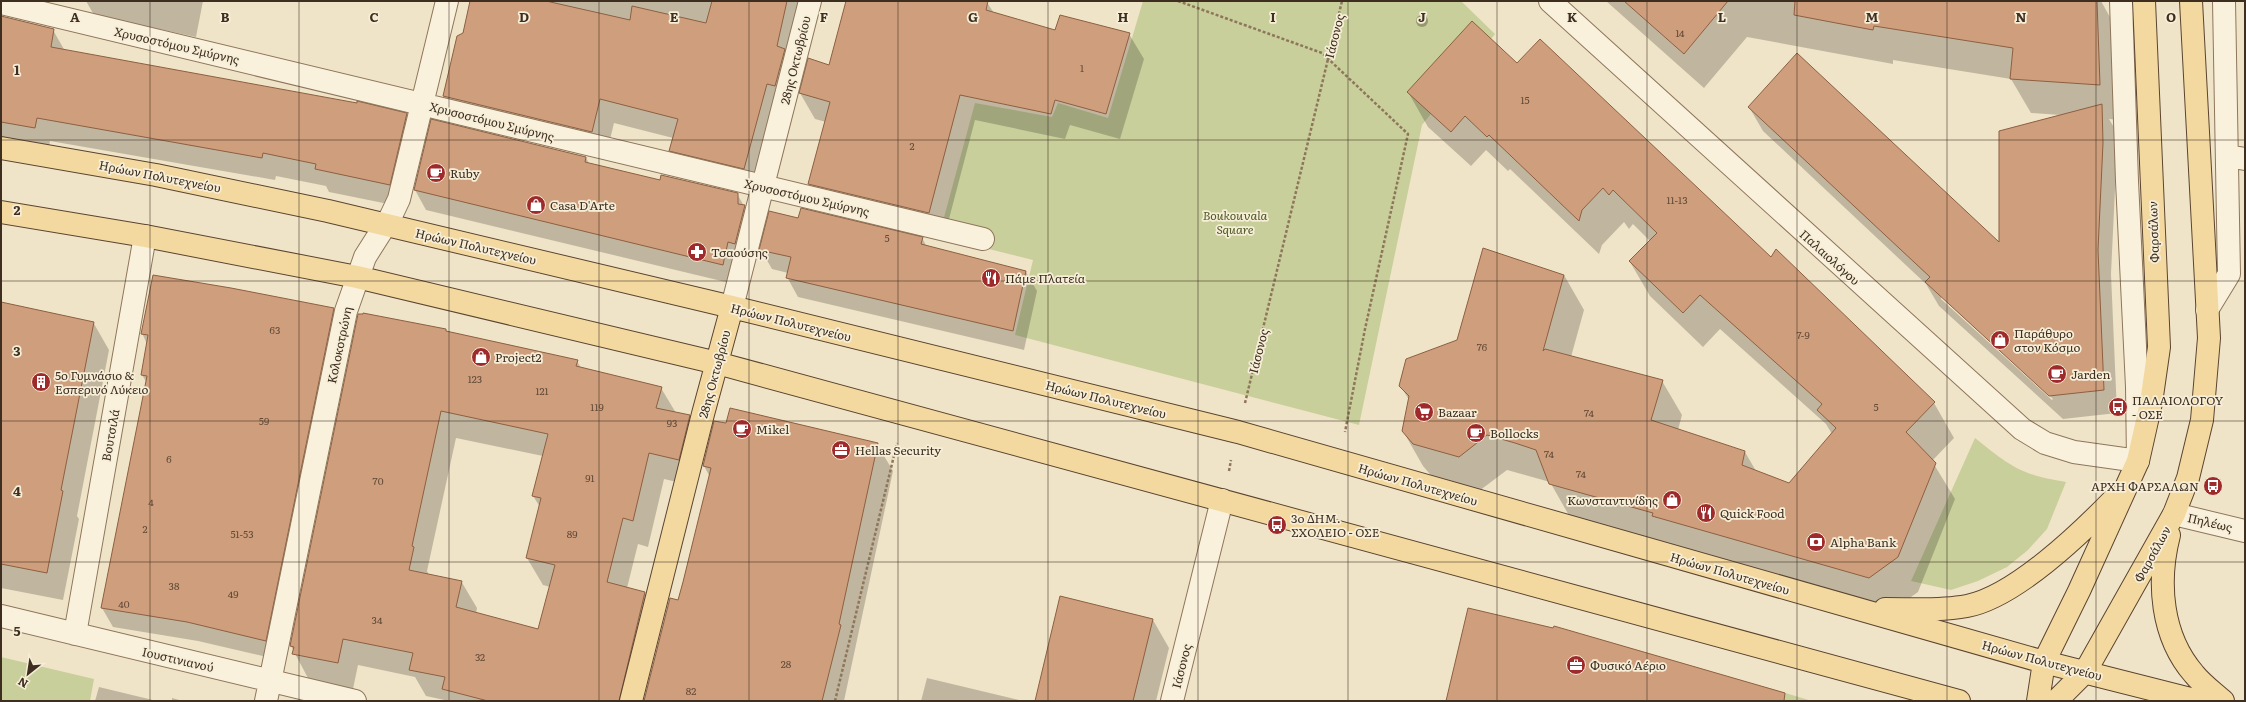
<svg xmlns="http://www.w3.org/2000/svg" width="2246" height="702" font-family="Literata,serif">
	<style>
		.green { fill: #c9cf9b }
		.shadow { fill: #0003; fill-rule: evenodd }
		.building { fill: #cf9f7d; stroke: #8d5f41; fill-rule: evenodd }
		.lines { fill: none; stroke-linecap: round; stroke-linejoin: round }
		.minor-casing { stroke: #8d765c; stroke-width: 24 }
		.major-casing { stroke: #5b4430; stroke-width: 24 }
		.path { stroke: #8d765c; stroke-width: 2.5; stroke-dasharray: 3 2; stroke-linecap: butt }
		.minor { stroke: #faf1dc; stroke-width: 22 }
		.major { stroke: #f3d9a0; stroke-width: 22 }
		.tree { fill: #96986f }
		.grid { fill: none; stroke: #3d2e20; stroke-width: 1; stroke-opacity: 0.55 }
		.labels { text-anchor: middle; dominant-baseline: central; stroke-width: 3.5; stroke-linejoin: round; paint-order: stroke }
		.number-label { font-size: 10px; fill: #624a37 }
		.street-label { font-size: 12px; fill: #3d2e20; stroke: #f7eed8 }
		.poi-label { font-size: 12px; fill: #3d2e20; stroke: #f7eed8; text-anchor: start }
		.park-label { font-size: 12px; font-style: italic; fill: #4d5a26; stroke: #f7eed8 }
		.grid-label { font-size: 13px; text-anchor: middle; font-weight: bold; fill: #3d2e20; stroke: #f7eed8; stroke-width: 3.5; stroke-linejoin: round; paint-order: stroke }
	</style>
	<rect width="100%" height="100%" fill="#f0e4c8"/>
	<!-- green -->
	<path class="green" d="M1143,1H1461L1495,34L1422,125L1359,425L1015,335L1033,260L985,248L943,221L975,103L1052,117L1058,103L1108,118Z
		M1975,438C2010,466 2021,475 2066,482L2047,529L2028,550L2007,567L1978,581L1951,590L1911,581Z
		M1,657L94,679L90,701H1Z
		M1765,687L1812,701H1761Z"/>
	<!-- shadow -->
	<path class="shadow" d="M86,1H203L196,37L94,15Z
		M472,1H807L758,193L684,175L670,150L673,138L614,123L606,156L458,121L444,96Z
		M847,1H986L994,13L1056,32L1129,34L1144,59L1120,139L1070,125L1065,139L975,120L944,238L823,209L809,184L826,122L815,119L800,93L830,66Z
		M1606,1H2101L2116,28L2120,120L2109,119L2115,129L2116,168L2111,274L2117,413L2063,419L1939,306L1926,284L1763,131L1749,107L2000,244L2061,115L2031,113L2011,79L1893,60V64L1747,37L1704,88ZM1941,296L2053,399L2052,400L1941,299Z
		M1,21L53,30L65,51L406,114L420,137L403,207L329,192L326,186L276,176L275,180L50,141L48,151L1,143Z
		M1517,65L1771,258L1934,403L1954,438L1932,461L1955,499L1918,592L1890,612L1571,519L1550,482L1507,470L1479,491L1434,479L1423,466L1403,431L1409,400L1400,385L1458,341L1564,275L1584,310L1571,357L1662,381L1682,415L1678,430L1745,452L1756,471L1790,485L1832,434L1826,424L1720,329L1703,347L1650,296L1630,262L1650,241L1633,224L1629,229L1624,222L1602,245L1599,254L1510,169L1508,171L1486,150L1471,166L1428,127L1408,92Z
		M586,157L589,164L660,181L737,194L756,226L734,284L426,210L415,190Z
		M922,238L927,247L1026,272L1037,291L1024,350L798,297L787,277L788,273L772,269L761,250Z
		M1,303L93,322L109,350L77,516L79,519L63,600L1,588Z
		M333,309L344,328L276,659L198,641L113,627L102,608L147,383L142,375L147,344L142,333Z
		M359,315L446,330L447,332L577,361L581,368L661,388L676,413L689,416L704,443L694,486L664,479L648,547L638,544L627,588L645,593L660,620L640,701H449L426,696L415,677L358,665L353,689L309,680L291,646ZM456,438L543,456L533,496L540,507L527,558L543,585L550,587L539,631L476,614L477,608L461,581L429,575L427,571Z
		M877,444L893,471L844,701H645L678,601L710,477L704,466Z
		M1153,620L1169,648L1156,701H1036Z
		M927,678L1023,701H921Z
		M99,687L157,701H95Z
		M172,698L183,701H172Z"/>
	<!-- building -->
	<path class="building" d="M470,1H546L630,20L632,6L706,23L712,1H787L777,46L785,49L775,86L767,84L744,169L669,151L678,119L600,99L592,132L443,96L457,36L463,33Z
		M846,1H988L986,10L1055,30L1060,15L1130,33L1106,114L1055,100L1051,114L960,95L929,213L808,184L830,102L799,93L808,58L829,65Z
		M1624,1H1728L1684,54Z
		M1795,1H2097L2100,85L2010,79L2013,48L1874,26L1873,30L1794,15Z
		M1,16L54,29L51,47L357,103V101L407,113L390,185L315,169L316,164L263,153L262,158L37,118L35,128L1,122Z
		M1472,21L1517,63L1540,39L1771,257L1776,249L1935,402L1906,432L1936,463L1898,557L1869,578L1652,516L1653,513L1549,484L1536,450L1515,443L1487,435L1459,457L1413,444L1402,431L1409,396L1399,386L1406,359L1457,340L1483,248L1564,275L1543,351L1545,349L1663,380L1651,420L1745,451L1742,465L1789,483L1836,428L1817,410L1822,404L1700,295L1683,313L1629,261L1657,233L1613,190L1609,195L1603,188L1582,210L1579,221L1489,135L1487,137L1465,116L1451,132L1407,92Z
		M1797,53L1999,242V131L2102,104L2103,143L2098,250L2104,390L2049,396L1925,282L1930,277L1748,107Z
		M431,119L586,157L585,162L660,180L661,175L738,193V204L745,205L735,244L728,242L723,265L414,190Z
		M801,208L923,237L921,244L1026,271L1013,331L786,278L791,257L759,250L769,211L798,218Z
		M153,275L231,288L334,308L266,641L187,622L101,608L147,376L141,375L148,335L141,334Z
		M1,302L94,322L61,490L63,491L47,573L1,564Z
		M363,313L446,329V331L578,360L576,366L662,387L656,408L690,415L679,460L649,453L633,521L623,518L607,582L645,592L619,701H488L442,689L445,677L409,670L413,653L343,639L338,663L292,654L294,647L290,646L358,314H363ZM441,411L548,434L532,496L541,498L526,558L555,565L538,629L456,607L462,581L409,570L414,547L412,546Z
		M730,408L878,443L839,624L841,625L822,701H644L670,598L678,600L683,582L711,468L703,466L714,421L726,423Z
		M1060,596L1153,619L1133,701H1035Z
		M1468,608L1553,628L1554,626L1785,693L1784,701H1446Z"/>
	<g class="lines">
		<defs>
			<path id="minor" d="M1550,1L2022,429L2045,443L2074,452L2138,461L2137,387L2127,181L2121,1
				M1,3L983,239
				M2227,156L2245,159
				M732,307L810,1
				M2207,310L2229,274L2224,1
				M2174,514L2245,531
				M1,616L355,701
				M75,634L145,236
				M266,701L346,311L365,257L391,216L399,199L447,1
				M1172,701L1222,500"/>
			<path id="major" d="M1,148L156,175L328,211L732,307L1238,432L2044,662L2198,701
				M1,212L145,236L357,277L717,363L1959,701
				M2169,535C2157,582 2161,636 2194,674C2202,684 2213,692 2223,701
				M1885,609C1912,609 1940,611 1967,606C2015,597 2082,532 2115,498
				M631,701L703,414L732,307
				M2038,701L2044,662L2079,591L2138,461L2151,403L2159,347L2144,1
				M2056,701L2085,672L2174,514L2188,478L2202,420L2209,338L2191,1"/>
		</defs>
		<!-- minor casing -->
		<use href="#minor" class="minor-casing"/>
		<!-- major casing -->
		<use href="#major" class="major-casing"/>
		<!-- path -->
		<path class="path" d="M1178,1L1322,53L1408,134L1365,329L1345,432
			M1245,403L1342,1
			M1229,471L1231,460
			M835,701L897,443"/>
		<!-- minor -->
		<use href="#minor" class="minor"/>
		<!-- major -->
		<use href="#major" class="major"/>
	</g>
	<!-- trees -->
	<circle class="tree" cx="1422" cy="21" r="6"/>
	<!-- grid -->
	<path class="grid" d="M150,1V701M299,1V701M449,1V701M599,1V701M749,1V701M898,1V701M1048,1V701M1198,1V701M1348,1V701M1497,1V701M1647,1V701M1797,1V701M1947,1V701M2096,1V701M1,140H2245M1,281H2245M1,421H2245M1,562H2245"/>
	<!-- icons -->
	<defs>
		<symbol id="cafe-disc" viewBox="-11 -11 22 22"><circle r="9.5" fill="#9e2a2b" stroke="#f7eed8"/><path d="M-5.5-4.5H6V0H3Q3 3.5 0 3.5H-2.5Q-5.5 3.5-5.5 0ZM3-3.2v2h1.7v-2ZM-6 4.5H4V6H-6Z" fill="#fff"/></symbol>
		<symbol id="shop-disc" viewBox="-11 -11 22 22"><circle r="9.5" fill="#9e2a2b" stroke="#f7eed8"/><path d="M-5-2.5h2.3a2.7 3.5 0 0 1 5.4 0H5L5.5 6h-11ZM-1.5-2.5h3a1.5 2.3 0 0 0-3 0Z" fill="#fff"/></symbol>
		<symbol id="pharmacy-disc" viewBox="-11 -11 22 22"><circle r="9.5" fill="#9e2a2b" stroke="#f7eed8"/><path d="M-2-6h4v4h4v4h-4v4h-4v-4h-4v-4h4Z" fill="#fff"/></symbol>
		<symbol id="restaurant-disc" viewBox="-11 -11 22 22"><circle r="9.5" fill="#9e2a2b" stroke="#f7eed8"/><path d="M-5-6h1v4h1v-4h1v4h1v-4h1v5L-1.5 .5V6h-2V.5L-5-1ZM5-6V6H3V1.5H1.5Q1.5-4 5-6Z" fill="#fff"/></symbol>
		<symbol id="building-disc" viewBox="-11 -11 22 22"><circle r="9.5" fill="#9e2a2b" stroke="#f7eed8"/><path d="M-4-6H4V6H1V3H-1V6H-4ZM-2.5-4.3h1.7v1.8h-1.7ZM.8-4.3h1.7v1.8H.8ZM-2.5-1h1.7V.8h-1.7ZM.8-1h1.7V.8H.8Z" fill="#fff"/></symbol>
		<symbol id="bus-disc" viewBox="-11 -11 22 22"><circle r="9.5" fill="#9e2a2b" stroke="#f7eed8"/><path d="M-5-6H5V4H4V6H2V4H-2V6H-4V4H-5ZM-3.5-4V0h7V-4ZM-3.5 1.2v1.5H-2V1.2ZM2 1.2v1.5H3.5V1.2Z" fill="#fff"/></symbol>
		<symbol id="supermarket-disc" viewBox="-11 -11 22 22"><circle r="9.5" fill="#9e2a2b" stroke="#f7eed8"/><path d="M-6-5.5h2.5l.6 2H6L4.5 2H-2.5L-4.4-4H-6ZM-1.5 3.2a1.3 1.3 0 1 0 .1 0ZM3 3.2a1.3 1.3 0 1 0 .1 0Z" fill="#fff"/></symbol>
		<symbol id="office-disc" viewBox="-11 -11 22 22"><circle r="9.5" fill="#9e2a2b" stroke="#f7eed8"/><path d="M-6-3h4V-5.5h4V-3h4V5H-6ZM-1-4.5V-3h2v-1.5ZM-6 0V1H6V0Z" fill="#fff"/></symbol>
		<symbol id="bank-disc" viewBox="-11 -11 22 22"><circle r="9.5" fill="#9e2a2b" stroke="#f7eed8"/><path d="M-6-4H6V4H-6ZM0-2.3a2.3 2.3 0 1 0 0 4.6a2.3 2.3 0 1 0 0-4.6Z" fill="#fff"/></symbol>
	</defs>
	<g fill-rule="evenodd">
		<use href="#cafe-disc" x="425" y="162" width="22" height="22"/>
		<use href="#shop-disc" x="525" y="194" width="22" height="22"/>
		<use href="#pharmacy-disc" x="686" y="241" width="22" height="22"/>
		<use href="#restaurant-disc" x="980" y="267" width="22" height="22"/>
		<use href="#shop-disc" x="1989" y="329" width="22" height="22"/>
		<use href="#shop-disc" x="470" y="346" width="22" height="22"/>
		<use href="#cafe-disc" x="2046" y="363" width="22" height="22"/>
		<use href="#building-disc" x="30" y="371" width="22" height="22"/>
		<use href="#bus-disc" x="2107" y="396" width="22" height="22"/>
		<use href="#supermarket-disc" x="1413" y="401" width="22" height="22"/>
		<use href="#cafe-disc" x="731" y="418" width="22" height="22"/>
		<use href="#cafe-disc" x="1465" y="422" width="22" height="22"/>
		<use href="#office-disc" x="830" y="439" width="22" height="22"/>
		<use href="#bus-disc" x="2202" y="475" width="22" height="22"/>
		<use href="#shop-disc" x="1661" y="489" width="22" height="22"/>
		<use href="#restaurant-disc" x="1695" y="502" width="22" height="22"/>
		<use href="#bus-disc" x="1266" y="514" width="22" height="22"/>
		<use href="#bank-disc" x="1805" y="531" width="22" height="22"/>
		<use href="#office-disc" x="1565" y="654" width="22" height="22"/>
	</g>
	<g class="labels">
		<!-- number labels -->
		<g class="number-label">
			<text x="1680" y="32">14</text>
			<text x="1082" y="67">1</text>
			<text x="1525" y="99">15</text>
			<text x="912" y="145">2</text>
			<text x="1677" y="199">11-13</text>
			<text x="887" y="237">5</text>
			<text x="275" y="329">63</text>
			<text x="1803" y="334">7-9</text>
			<text x="1482" y="346">76</text>
			<text x="475" y="378">123</text>
			<text x="542" y="390">121</text>
			<text x="597" y="406">119</text>
			<text x="1876" y="406">5</text>
			<text x="1589" y="412">74</text>
			<text x="264" y="420">59</text>
			<text x="672" y="422">93</text>
			<text x="1549" y="453">74</text>
			<text x="169" y="458">6</text>
			<text x="1581" y="473">74</text>
			<text x="590" y="477">91</text>
			<text x="378" y="480">70</text>
			<text x="151" y="501">4</text>
			<text x="145" y="528">2</text>
			<text x="242" y="533">51-53</text>
			<text x="572" y="533">89</text>
			<text x="174" y="585">38</text>
			<text x="233" y="593">49</text>
			<text x="124" y="603">40</text>
			<text x="377" y="619">34</text>
			<text x="480" y="656">32</text>
			<text x="786" y="663">28</text>
			<text x="691" y="690">82</text>
		</g>
		<!-- street labels -->
		<g class="street-label">
			<text transform="translate(1334 36) rotate(-76)">Ιάσονος</text>
			<text transform="translate(177 45) rotate(13)">Χρυσοστόμου Σμύρνης</text>
			<text transform="translate(795 60) rotate(-76)">28ης Οκτωβρίου</text>
			<text transform="translate(492 121) rotate(14)">Χρυσοστόμου Σμύρνης</text>
			<text transform="translate(160 176) rotate(11)">Ηρώων Πολυτεχνείου</text>
			<text transform="translate(807 197) rotate(13)">Χρυσοστόμου Σμύρνης</text>
			<text transform="translate(2153 232) rotate(-92)">Φαρσάλων</text>
			<text transform="translate(476 246) rotate(13)">Ηρώων Πολυτεχνείου</text>
			<text transform="translate(1830 257) rotate(42)">Παλαιολόγου</text>
			<text transform="translate(791 322) rotate(14)">Ηρώων Πολυτεχνείου</text>
			<text transform="translate(339 345) rotate(-78)">Κολοκοτρώνη</text>
			<text transform="translate(1258 351) rotate(-76)">Ιάσονος</text>
			<text transform="translate(714 374) rotate(-75)">28ης Οκτωβρίου</text>
			<text transform="translate(1106 399) rotate(14)">Ηρώων Πολυτεχνείου</text>
			<text transform="translate(110 435) rotate(-80)">Βουτσιλά</text>
			<text transform="translate(1418 484) rotate(16)">Ηρώων Πολυτεχνείου</text>
			<text transform="translate(2210 522) rotate(13)">Πηλέως</text>
			<text transform="translate(2152 554) rotate(-61)">Φαρσάλων</text>
			<text transform="translate(1730 573) rotate(16)">Ηρώων Πολυτεχνείου</text>
			<text transform="translate(178 659) rotate(13)">Ιουστινιανού</text>
			<text transform="translate(2042 660) rotate(15)">Ηρώων Πολυτεχνείου</text>
			<text transform="translate(1181 666) rotate(-76)">Ιάσονος</text>
		</g>
		<!-- poi labels -->
		<g class="poi-label">
			<text x="450" y="173">Ruby</text>
			<text x="550" y="205">Casa D'Arte</text>
			<text x="711" y="252">Τσαούσης</text>
			<text x="1005" y="278">Πάμε Πλατεία</text>
			<text x="2014" y="333">Παράθυρο<tspan x="2014" dy="14">στον Κόσμο</tspan></text>
			<text x="495" y="357">Project2</text>
			<text x="2071" y="374">Jarden</text>
			<text x="55" y="375">5ο Γυμνάσιο &amp;<tspan x="55" dy="14">Εσπερινό Λύκειο</tspan></text>
			<text x="2132" y="400">ΠΑΛΑΙΟΛΟΓΟΥ<tspan x="2132" dy="14">- ΟΣΕ</tspan></text>
			<text x="1438" y="412">Bazaar</text>
			<text x="756" y="429">Mikel</text>
			<text x="1490" y="433">Bollocks</text>
			<text x="855" y="450">Hellas Security</text>
			<text x="2199" y="486" text-anchor="end">ΑΡΧΗ ΦΑΡΣΑΛΩΝ</text>
			<text x="1658" y="500" text-anchor="end">Κωνσταντινίδης</text>
			<text x="1720" y="513">Quick Food</text>
			<text x="1291" y="518">3o ΔΗΜ.<tspan x="1291" dy="14">ΣΧΟΛΕΙΟ - ΟΣΕ</tspan></text>
			<text x="1830" y="542">Alpha Bank</text>
			<text x="1590" y="665">Φυσικό Αέριο</text>
		</g>
		<!-- park labels -->
		<g class="park-label">
			<text x="1235" y="215">Boukouvala<tspan x="1235" dy="14">Square</tspan></text>
		</g>
	</g>
	<g class="grid-label">
		<text x="75" y="22">A</text>
		<text x="225" y="22">B</text>
		<text x="374" y="22">C</text>
		<text x="524" y="22">D</text>
		<text x="674" y="22">E</text>
		<text x="824" y="22">F</text>
		<text x="973" y="22">G</text>
		<text x="1123" y="22">H</text>
		<text x="1273" y="22">I</text>
		<text x="1422" y="22">J</text>
		<text x="1572" y="22">K</text>
		<text x="1722" y="22">L</text>
		<text x="1872" y="22">M</text>
		<text x="2021" y="22">N</text>
		<text x="2171" y="22">O</text>
		<text x="17" y="75">1</text>
		<text x="17" y="215">2</text>
		<text x="17" y="356">3</text>
		<text x="17" y="496">4</text>
		<text x="17" y="636">5</text>
	</g>
	<!-- border -->
	<rect width="2246" height="702" fill="none" stroke="#3d2e20" stroke-width="4"/>
	<!-- north arrow -->
	<g transform="translate(28 674) rotate(210)" stroke="#f7eed8" stroke-width="3" paint-order="stroke">
	<path d="M0-3L7 15L0 10L-7 15Z" fill="#3d2e20"/>
	<text y="-6" font-size="11" font-weight="bold" text-anchor="middle" fill="#3d2e20">N</text>
	</g>
</svg>
